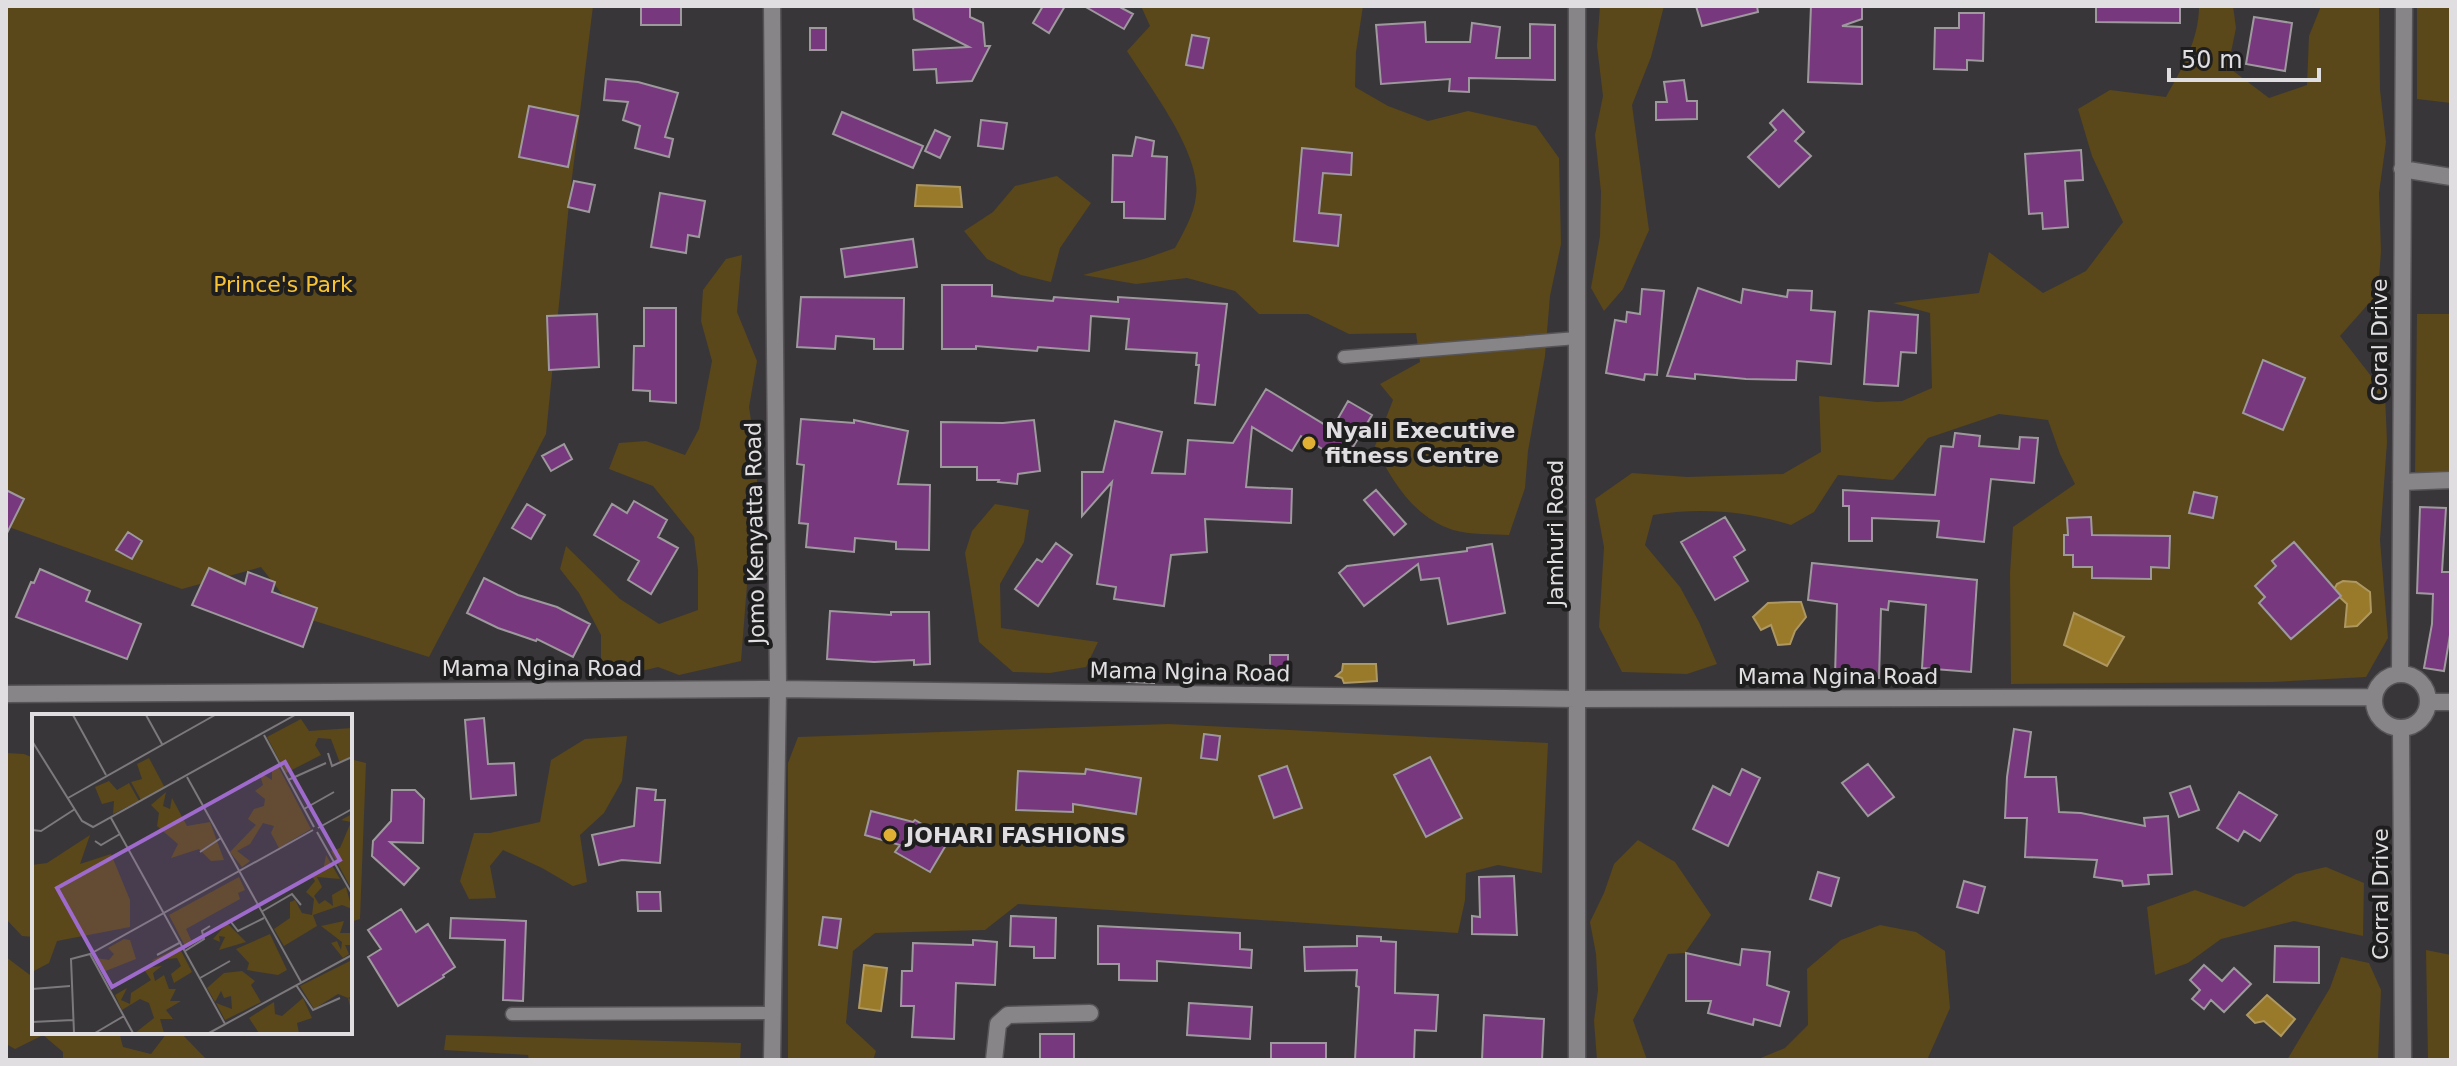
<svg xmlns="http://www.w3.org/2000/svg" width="2457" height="1066" font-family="'DejaVu Sans',sans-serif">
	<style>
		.green { fill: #5a471a }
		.water { fill: #997a2b; stroke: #ae9862; stroke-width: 2 }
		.building { fill: #77387e; stroke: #9d999d; stroke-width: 2 }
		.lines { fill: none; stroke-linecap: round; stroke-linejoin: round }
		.lane-casing { stroke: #575457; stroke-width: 15 }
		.street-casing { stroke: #575457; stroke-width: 19 }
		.lane { stroke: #878587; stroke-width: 12 }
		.street { stroke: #878587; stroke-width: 16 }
		.poi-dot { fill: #dfb034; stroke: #1f1e1f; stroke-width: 3 }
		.labels { text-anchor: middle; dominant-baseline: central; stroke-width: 8; stroke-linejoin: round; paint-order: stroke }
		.park-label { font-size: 22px; fill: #f8c333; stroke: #1f1e1f }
		.street-label { font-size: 22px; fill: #e0dee1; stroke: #1f1e1f }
		.poi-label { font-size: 22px; font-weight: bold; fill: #e0dee1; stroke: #1f1e1f; text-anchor: start }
		.inset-road { fill: none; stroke: #7c797c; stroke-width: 2 }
		.view { fill: #9e6acb; fill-opacity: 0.15; stroke: #9e6acb; stroke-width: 4 }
		.inset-edge { fill: none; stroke: #e0dee1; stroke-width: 4 }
	</style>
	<rect width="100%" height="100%" fill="#393639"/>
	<!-- green -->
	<path class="green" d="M6,6H593L570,194L546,434L429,657L299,616L261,567L182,589L6,526Z
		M1141,6H1363L1356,52L1355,87L1388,106L1428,121L1468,111L1536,126L1559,158L1561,244L1550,296L1545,356L1528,451L1525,488L1509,535C1492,534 1470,535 1453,530C1414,517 1392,482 1375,446L1393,400L1380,384L1420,362L1416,333L1349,334L1308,314H1259L1235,291L1187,278L1136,284L1083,275L1144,259L1175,248C1184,231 1194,215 1196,196C1202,154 1149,86 1127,51L1150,26Z
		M1600,6H1664L1651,57L1632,105L1649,230L1623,289L1604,311L1591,288L1600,236L1601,192L1595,135L1603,96L1597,46Z
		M2199,6H2233L2236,28L2228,67L2269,98L2307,85L2309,36L2321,6H2379L2380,90L2386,142L2379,193L2381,251L2378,293L2340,336L2385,394L2387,442L2380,540L2388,638L2366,677L2272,682L2011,684L2010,573L2013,527L2075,484L2060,454L2048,420L1999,414L1928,438L1893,480L1838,475L1814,512L1791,525C1747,511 1699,507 1653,515L1645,545L1680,587L1699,622L1717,664L1687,674L1622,672L1599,627L1604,547L1595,499L1632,473L1687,477L1783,474L1821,452L1819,396L1877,402L1902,401L1932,388L1930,313L1893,303L1979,293L1989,252L2043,293L2086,271L2123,222L2092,156L2078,109L2110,90L2166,97C2182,68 2199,40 2199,6Z
		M2417,6H2451V103L2417,99Z
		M1057,176L1091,203L1060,248L1051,282L1021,275L987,259L964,231L993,212L1015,186Z
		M742,255L737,312L757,361L749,407L757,461V504L747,585L741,661L679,675L658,667L609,679L601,663V635L579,593L560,569L566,546L620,599L659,624L698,610V570L694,537L653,486L609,469L619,443L646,441L685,455L699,429L712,361L701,321L703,290L726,259Z
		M2417,314H2451V474H2415Z
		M995,504L1029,510L1024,542L1000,584L1001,628L1098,642L1086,667L1050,673L1013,672L979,642L965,553L972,531Z
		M1168,724L1548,743L1542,873L1498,865L1466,873L1465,900L1458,933L1018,904L985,930L875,933L853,951L846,1023L876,1051L873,1060H788V763L798,737Z
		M627,736L622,781L604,813L580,835L587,882L573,886L542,868L503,850L490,866L496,898L469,899L460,881L474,833H490L540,822L551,760L585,739Z
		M6,753L24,754L34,758V937L22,936L6,919Z
		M350,759L366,763L360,919L350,922Z
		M1638,840L1675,862L1711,915L1685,953L1668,954L1633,1020L1647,1060H1597L1594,1021L1598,990L1596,954L1590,922L1604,893L1614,864Z
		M2326,867L2364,883L2363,936L2294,921L2221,939L2188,963L2155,975L2147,907L2195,890L2244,907L2296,874Z
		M1880,925L1916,932L1945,951L1950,1008L1927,1060H1756L1785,1048L1808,1025L1807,969L1841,940Z
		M2426,950L2451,955V1060H2428Z
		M6,957L34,978V1032H119L123,1047L151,1054L167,1033L180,1032L207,1060H63V1052L43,1035L15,1049L6,1044Z
		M2341,957L2369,963L2381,990L2378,1060H2287L2330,988Z
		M446,1035L741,1043L740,1060H529L528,1055L444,1050Z"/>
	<!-- water -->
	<path class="water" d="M917,185L960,187L962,207L915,206Z
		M2343,581L2356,582L2370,592L2371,612L2357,626L2345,627L2347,604L2333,591L2337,584Z
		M1791,602H1801L1806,617L1795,631L1790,644L1778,645L1771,625L1761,630L1753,617L1768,603Z
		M2074,613L2124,637L2107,666L2064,645Z
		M1343,664H1376L1377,681L1344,683L1342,678L1336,676L1342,671Z
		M864,965L887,968L881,1011L859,1008Z
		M2267,995L2295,1019L2281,1036L2264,1021L2255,1023L2247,1015Z"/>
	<!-- building -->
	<path class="building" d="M641,6H681V25H641Z
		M913,6H970V17L983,23L985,46H990L972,81L937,83L936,69L914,70L913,50L969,47L914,19Z
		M1043,6H1065L1049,33L1033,23Z
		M1084,6H1118L1133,14L1124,29Z
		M1696,6H1757L1758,12L1702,26Z
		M1811,6H1862V19L1842,26L1862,27V84L1808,82Z
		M2096,6H2180V23L2096,22Z
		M1959,13H1984L1983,61L1967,60V70L1934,69L1935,28H1959Z
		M2254,17L2292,23L2285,71L2246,64Z
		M1425,22L1426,42H1470L1472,23L1500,27L1496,58H1530V24L1555,25V80L1469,78V92L1449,91L1450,79L1381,84L1376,25Z
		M810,28H826V50H810Z
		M1192,35L1209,38L1203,68L1186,65Z
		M606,79L638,82L678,93L665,137L673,139L669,157L635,148L640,126L623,120L628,102L604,100Z
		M1684,80L1687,101H1697V119L1656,120V102H1667L1664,82Z
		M529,106L578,116L568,167L519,157Z
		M1783,110L1804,132L1795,141L1811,156L1779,187L1748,157L1776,130L1770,123Z
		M842,112L923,146L913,168L833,134Z
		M981,120L1007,123L1003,149L978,146Z
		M935,130L950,137L940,158L925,151Z
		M1136,137L1154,141L1152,156L1167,157L1165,219L1124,218V202H1112L1113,155L1132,156Z
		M1302,148L1352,153L1351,175L1323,173L1319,213L1341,215L1338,246L1294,241Z
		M2081,150L2083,180L2065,181L2068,227L2043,229L2042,213L2029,214L2025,154Z
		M574,181L595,185L589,212L568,207Z
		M660,193L705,201L699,237L688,235L686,253L651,247Z
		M913,239L917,267L845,277L841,249Z
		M942,285H992V296L1053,301L1054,297L1118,302V297L1227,304L1215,405L1195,403L1199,365H1196L1197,353L1126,349L1129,319L1091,316L1089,351L1038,347L1037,351L976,346V349H942Z
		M1698,288L1741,303L1743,289L1787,297L1788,290L1812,291L1811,310L1835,312L1831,364L1797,361L1796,380L1746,379L1695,374V379L1667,376Z
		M1642,289L1664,291L1657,375L1645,374L1644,380L1606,373L1615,320L1626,322L1627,312L1640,314Z
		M801,297L904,298L903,349H874V339L836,336L835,349L797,347Z
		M644,308H676V403L650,401V391L633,390L634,346H644Z
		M1869,311L1918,315L1916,353L1901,352L1898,386L1864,384Z
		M597,314L599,367L549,370L547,316Z
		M2263,360L2305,378L2283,430L2243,413Z
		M1266,389L1332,429L1348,401L1372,415L1344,462L1301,436L1292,451L1252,427L1246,487L1292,489L1291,523L1205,519L1207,552L1171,555L1164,606L1114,599L1116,587L1097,584L1112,482L1082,516V472H1103L1115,421L1162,432L1152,473L1185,474L1188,440L1233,443Z
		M801,419L854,423V420L908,431L898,484L930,485L929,550L896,549V542L855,538L854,552L806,547L808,524L799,523L804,465L797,464Z
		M1034,420L1040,471L1018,474L1017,484L998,482L999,480H977V467H941V422L1003,423Z
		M1955,433L1980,436L1979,446L2019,449L2020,437L2038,438L2034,483L1991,479L1984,542L1937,537L1939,521L1872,518V541H1849V506H1843V490L1935,495L1941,446L1953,447Z
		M564,444L572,459L551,471L542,456Z
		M6,490L24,499L6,535Z
		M1376,490L1406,524L1394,535L1364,500Z
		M2194,492L2217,497L2213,518L2189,513Z
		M634,501L667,520L658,537L678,548L651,594L628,580L639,561L594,535L612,504L627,513Z
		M527,504L545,515L531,539L512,528Z
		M2420,507L2446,508L2442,572H2451V629L2444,671L2424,668L2432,624L2433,594L2417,593Z
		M1725,517L1745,550L1734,557L1748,581L1715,600L1681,542Z
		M2091,517L2092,535L2170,536L2169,568L2151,567V579L2092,578V567H2073V555H2064V535H2068L2067,518Z
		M128,532L142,541L132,559L116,550Z
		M2294,542L2341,596L2291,639L2259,603L2265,597L2255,586L2276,566L2272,561Z
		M1056,543L1072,555L1038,606L1015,589L1037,559L1042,562Z
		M1492,544L1505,613L1448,624L1439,578L1421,580L1418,564L1364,606L1339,573L1347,566L1467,551V548Z
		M1812,563L1977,580L1971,672L1922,668L1926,605L1889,601L1888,610L1881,609L1879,678L1835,676L1837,604L1808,600Z
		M209,568L245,584L248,572L275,582L272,592L317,608L303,647L192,605Z
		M40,569L90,591L86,601L141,624L127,659L16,617L31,582L34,583Z
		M484,578L518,595L557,607L590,624L573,657L537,639L536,641L498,628L467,613Z
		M830,611L891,615V612H929L930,664L914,665V660L874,662L827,659Z
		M1270,655H1288V682H1270Z
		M1128,667L1154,668V683L1127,682Z
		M484,718L488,764L514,763L516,795L471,799L465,720Z
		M2014,729L2031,732L2025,777H2056L2059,812L2081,813L2145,826L2144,818L2168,816L2172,874L2148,875L2149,884L2123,886L2122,881L2094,877L2097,860L2025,857L2027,818H2005L2007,777Z
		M1204,734L1220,736L1217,760L1201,758Z
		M1430,757L1462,818L1426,837L1394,775Z
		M1868,764L1894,797L1868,816L1842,783Z
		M1287,766L1302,808L1274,818L1259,776Z
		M1086,769L1141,778L1136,814L1073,804V812L1016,810L1018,771L1085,774Z
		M1742,769L1760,778L1728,846L1693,829L1713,786L1730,795Z
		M2190,786L2199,810L2179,817L2170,793Z
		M637,788L656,790L655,800H665L660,863L622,860L599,865L592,835L634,826Z
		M392,790H415L424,799L423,843L390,842L419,868L404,885L372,856L373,841L391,821Z
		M2239,792L2277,815L2260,841L2244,831L2238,841L2217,828Z
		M871,811L913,822L915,820L949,840L930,872L895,852L900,845L865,835Z
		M1818,872L1839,878L1831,906L1810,899Z
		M1514,876L1517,935L1472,934V916L1480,917L1479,877Z
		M1964,881L1985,887L1978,913L1957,907Z
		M637,892H660L661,911H638Z
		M401,909L416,932L428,924L455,967L443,975L444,977L398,1006L368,957L381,949L368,930Z
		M1011,916L1056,918L1055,958H1034V947L1010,946Z
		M823,917L841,919L837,948L819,945Z
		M451,918L526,921L523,1001L503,1000L505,940L450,938Z
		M1098,926L1240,933V949L1252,950L1251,968L1157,961V981L1119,980V964H1098Z
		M1357,936L1381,937V941L1396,942L1395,993L1438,995L1436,1031L1415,1030L1414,1060H1355L1359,987L1356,986L1357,970L1305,971L1304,947L1357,946Z
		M973,940L997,942L995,985L956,983L954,1039L912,1037L914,1006H901L902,971H912L913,943L973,945Z
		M2275,946L2319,947V983L2274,982Z
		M1742,949L1770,952L1767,985L1789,992L1780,1026L1754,1019L1753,1025L1708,1013L1711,1001H1686V953L1740,965Z
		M2204,965L2222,981L2234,968L2251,984L2224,1012L2211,1000L2204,1009L2192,999L2200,990L2190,980Z
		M1189,1003L1252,1007L1250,1039L1187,1035Z
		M1484,1015L1544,1019L1542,1060H1482Z
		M1040,1034H1074V1060H1040Z
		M1271,1043H1326V1059H1271Z"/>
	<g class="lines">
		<defs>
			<path id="lane" d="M1344,357L1577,338
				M512,1014L773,1013"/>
			<path id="street" d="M772,6L778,689L772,1060
				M2402,169L2451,177
				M2401,482L2451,480
				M2400,674L2404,6
				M2374 701a27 27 0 1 1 54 0a27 27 0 1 1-54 0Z
				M6,694L778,689L1576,699L2374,697
				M2428,702H2451
				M2401,728L2403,1060
				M994,1060L998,1024L1008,1015L1090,1013
				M1577,1060V6"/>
		</defs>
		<!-- lane casing -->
		<use href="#lane" class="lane-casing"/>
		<!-- street casing -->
		<use href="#street" class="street-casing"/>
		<!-- lane -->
		<use href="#lane" class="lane"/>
		<!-- street -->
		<use href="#street" class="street"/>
	</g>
	<!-- markers -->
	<g class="poi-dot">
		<circle cx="1309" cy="443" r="8"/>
		<circle cx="890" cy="835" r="8"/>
	</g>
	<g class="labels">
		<!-- park labels -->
		<g class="park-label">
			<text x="283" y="284">Prince's Park</text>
		</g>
		<!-- street labels -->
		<g class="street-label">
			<text transform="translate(2379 340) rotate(-90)">Coral Drive</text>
			<text transform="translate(755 533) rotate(-91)">Jomo Kenyatta Road</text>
			<text transform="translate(1555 533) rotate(-90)">Jamhuri Road</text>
			<text x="542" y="668">Mama Ngina Road</text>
			<text transform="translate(1190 672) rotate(1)">Mama Ngina Road</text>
			<text x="1838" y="676">Mama Ngina Road</text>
			<text transform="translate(2380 894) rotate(-90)">Corral Drive</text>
		</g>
		<!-- poi labels -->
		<g class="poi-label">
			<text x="1325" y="430">Nyali Executive<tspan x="1325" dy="25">fitness Centre</tspan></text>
			<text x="906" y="835">JOHARI FASHIONS</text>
		</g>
	</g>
	<!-- overview -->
	<g transform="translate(32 714)">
		<rect width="320" height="320" fill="#393639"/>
		<path d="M269,5L277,17L320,14V42L308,49L299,25L286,24L283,31L289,41L254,59L235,23ZM117,44L133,74L109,86L99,68L110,65L105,50ZM246,52L279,115L247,134L239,119L242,112L231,109L218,130L205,137L218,147L210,153L198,138L224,111L216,105L222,95L232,92L233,85L223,77L231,71L227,58L240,66V55ZM77,67L85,76L97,69L107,87L81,100L82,87L70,90L63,73ZM134,78L131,92L138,95L140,84L155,112L178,108L192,146L179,147L167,135L139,144L146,130L125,112L127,99L119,91ZM320,100V176L299,137L308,134L319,108L309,106ZM58,121L48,150L79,140L98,186V213L25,227L17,249L0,258V151L15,149ZM294,141L308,165L285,163L290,173L282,182L287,190L293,186L301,192L300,181L314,173L320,195L310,191L281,201L285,212L252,232L242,215L258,204V188L263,186L270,199L280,201L282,185L274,178L283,167L279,161L291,158ZM207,163L213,176L206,179L208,185L154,215L161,230L154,234L137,201ZM312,207L308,219H320V231H313L317,240L311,244L299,229L305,227L309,236L310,228L289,212ZM195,209L214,228L187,236L193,223L187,222L188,228L181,225ZM238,220L255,256L246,261L215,256L217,249L204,235ZM92,225L98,226L104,245L71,258L64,244L77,246L82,240L76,234ZM147,233L160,258L142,269L139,260L149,252L145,244L119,247ZM320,246V282L316,284L320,286V301L316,284L306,280L282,295L268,272ZM130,252L121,259L123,267L132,261L137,275H144L138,287H149L134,296L141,305H128L132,319H103L122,304L117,289L108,285L90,296L83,281L95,274L89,286L98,290L99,279L119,266L111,254ZM210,257L223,267L219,271L229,288L193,306L184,289L200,295L199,282L192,284L189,277L183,288L175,274L192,259ZM271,284L280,304L265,309L267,319H227L217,304L242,288L243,300L250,302Z" fill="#5a471a"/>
		<path class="inset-road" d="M41,1L74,61M114,1L130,30M232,21L282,113M0,27L50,107L61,113L263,1M296,39L300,52L320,43M155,63L269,268M256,66L294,49M36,84L183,1M272,95L302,78M79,104L193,310M286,114L320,95M0,116L9,117L43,95M285,118L320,180M63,127L69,131L88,120M168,138L189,124M229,198L260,180L269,191M199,208L206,217L232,204M153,237L172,225L170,217L178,212M58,240L101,319M125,241L149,228M168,264L198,247M264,271L281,296L308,284M0,275L38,272M0,308L41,306M42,319L39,245L58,240L281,116M63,319L92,302M177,319L320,241"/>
		<path class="view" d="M253,48L308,146L80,273L25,174Z"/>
		<rect width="320" height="320" class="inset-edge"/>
	</g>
	<!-- border -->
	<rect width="2457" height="1066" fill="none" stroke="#e0dee1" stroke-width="16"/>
	<!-- scale -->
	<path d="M2169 68v12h150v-12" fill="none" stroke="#e0dee1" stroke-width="4"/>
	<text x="2181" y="68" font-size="24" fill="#e0dee1" stroke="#1f1e1f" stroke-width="6" paint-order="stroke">50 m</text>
</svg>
